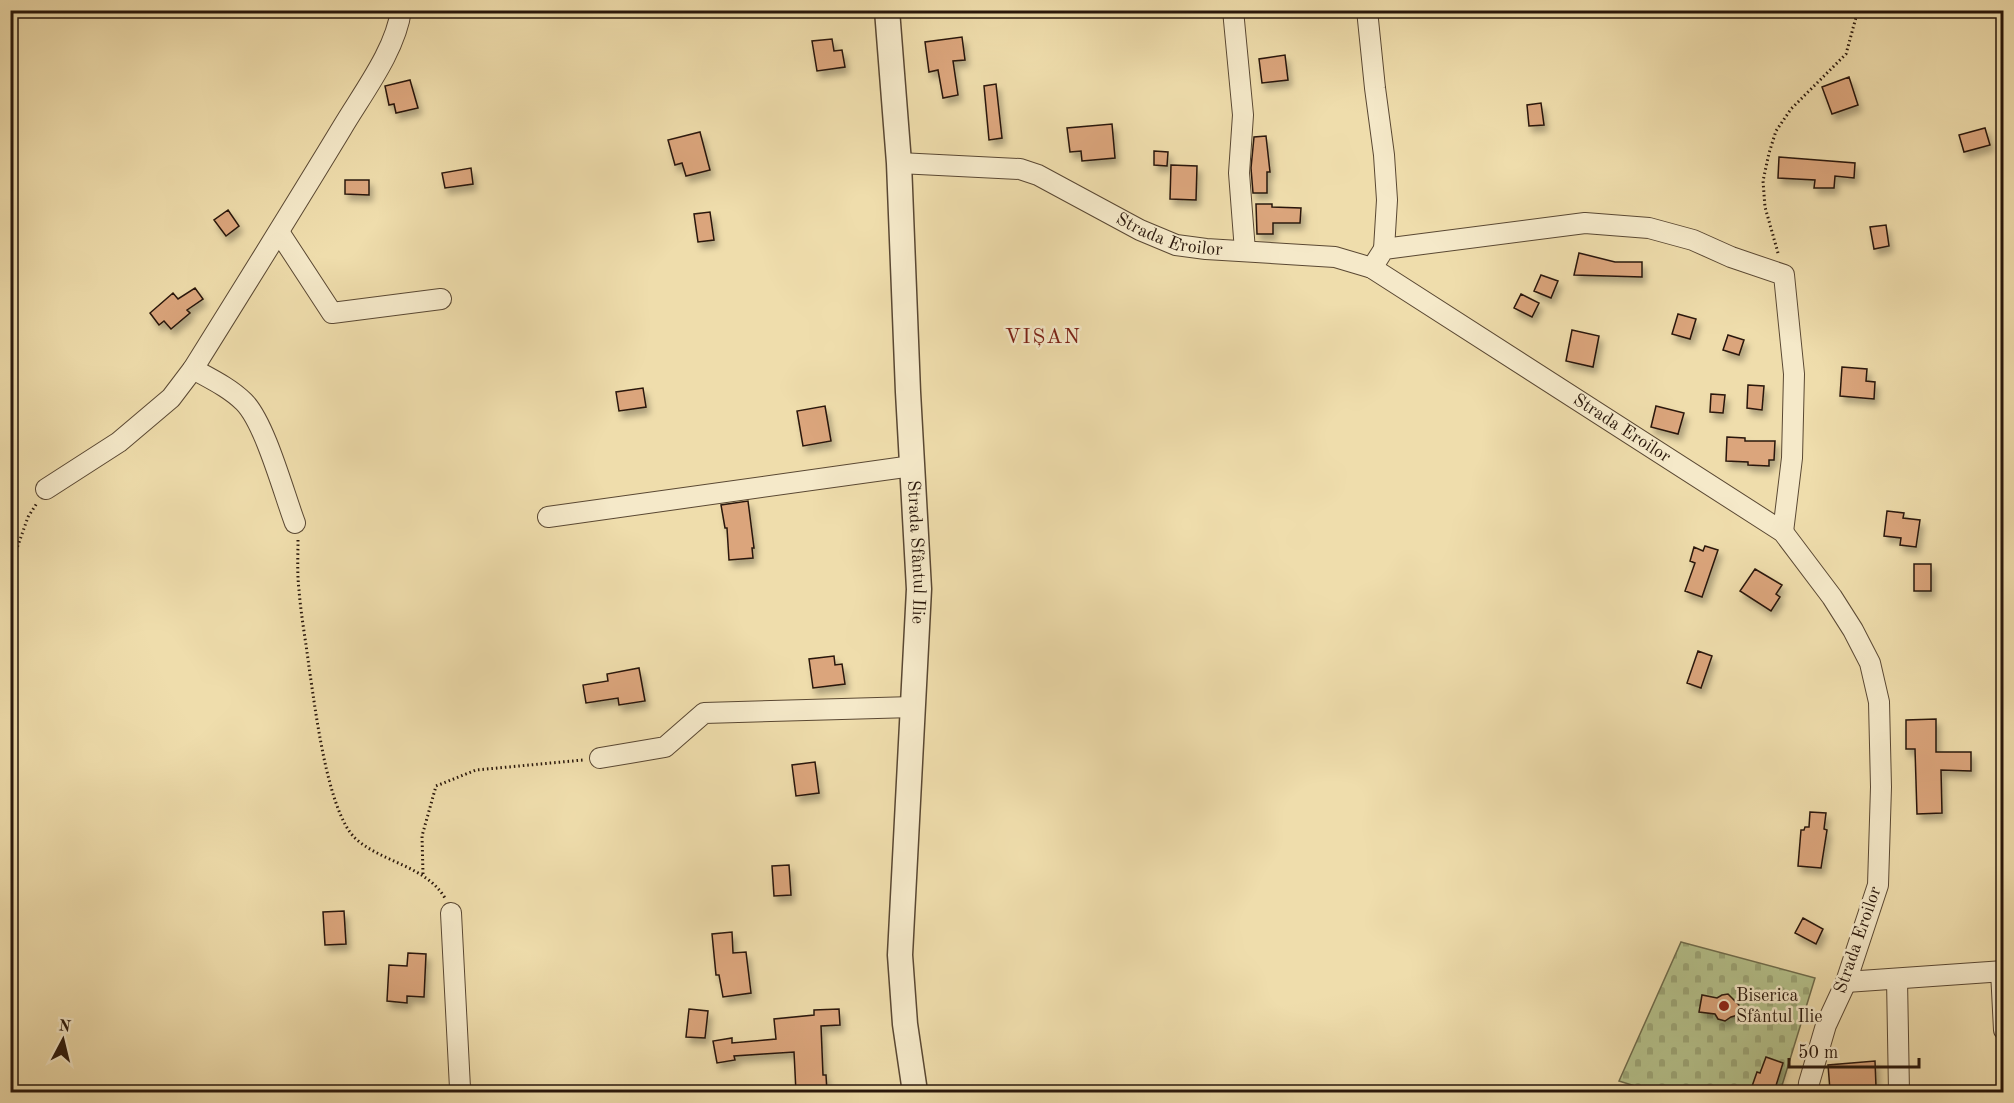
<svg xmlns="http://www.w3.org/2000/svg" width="2014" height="1103" font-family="'Old Standard TT',serif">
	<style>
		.cemetery { fill: url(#cemetery-stones); stroke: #6f6c4c; stroke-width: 1.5 }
		.building { fill: #dba57b; stroke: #29170b; stroke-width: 1.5; filter: url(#shadow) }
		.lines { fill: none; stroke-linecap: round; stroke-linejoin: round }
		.minor-casing { stroke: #5a4833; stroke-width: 22 }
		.tertiary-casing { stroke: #5a4833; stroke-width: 27 }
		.path { stroke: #29170b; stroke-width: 3; stroke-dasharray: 1.5 3; stroke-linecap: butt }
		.minor { stroke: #f5e9c9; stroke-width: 20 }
		.tertiary { stroke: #f5e9c9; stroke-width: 24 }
		.poi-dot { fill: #8f2418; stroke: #f5e9c9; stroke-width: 2 }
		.labels { text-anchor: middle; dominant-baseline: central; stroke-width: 5; stroke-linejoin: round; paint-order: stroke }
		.street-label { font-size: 18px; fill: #29170b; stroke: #f5e9c9 }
		.poi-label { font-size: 18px; fill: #29170b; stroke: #f5e9c9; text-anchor: start }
		.quarter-label { font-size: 21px; letter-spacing: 1.5px; fill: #7a1f14; stroke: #f5e9c9 }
	</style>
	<defs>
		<pattern id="cemetery-stones" width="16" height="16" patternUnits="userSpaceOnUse" patternTransform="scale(1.5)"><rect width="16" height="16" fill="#b5c28c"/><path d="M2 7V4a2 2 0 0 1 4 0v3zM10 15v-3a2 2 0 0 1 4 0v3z" fill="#9ca677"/></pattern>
		<filter id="shadow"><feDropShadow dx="3.5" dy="6" stdDeviation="3" flood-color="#0004"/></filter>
	</defs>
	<rect width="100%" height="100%" fill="#efddac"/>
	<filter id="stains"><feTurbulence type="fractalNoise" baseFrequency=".00333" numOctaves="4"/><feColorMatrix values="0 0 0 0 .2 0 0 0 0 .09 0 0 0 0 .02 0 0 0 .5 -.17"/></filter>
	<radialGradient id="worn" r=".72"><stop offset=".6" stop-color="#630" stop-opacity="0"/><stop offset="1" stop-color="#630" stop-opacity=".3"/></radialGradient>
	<!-- cemetery -->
	<path class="cemetery" d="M1681,942L1815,978L1780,1092H1654L1619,1081Z"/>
	<!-- building -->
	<path class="building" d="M962,37L965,60L953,61L958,95L943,98L938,70L929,72L925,42Z
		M832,39L834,51L842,50L845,67L817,71L812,41Z
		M1285,55L1288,80L1262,83L1259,59Z
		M1849,77L1858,105L1832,114L1822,87Z
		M410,80L418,108L396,113L394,104L389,105L385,86Z
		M996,84L1002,138L989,140L984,86Z
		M1541,103L1544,125L1529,126L1527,105Z
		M1112,124L1115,158L1082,161L1081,151L1070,152L1067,128Z
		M1985,128L1990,145L1964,152L1959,135Z
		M700,132L710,170L686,176L682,163L675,165L668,140Z
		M1266,136L1270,172H1267V193H1253L1251,168L1254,137Z
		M1154,151L1168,152L1167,166L1154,165Z
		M1779,157L1855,163L1854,178L1835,176L1834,188H1814L1815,180L1778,178Z
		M1171,165L1197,166L1196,200L1170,199Z
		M471,168L473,184L445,188L442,173Z
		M345,180H369V195L345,194Z
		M1256,204H1272V207L1301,208L1300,223H1273V234H1257Z
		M228,210L239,226L226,236L214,220Z
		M710,212L714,240L698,242L694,214Z
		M1886,225L1889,246L1874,249L1870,227Z
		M1579,253L1615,262H1642V277L1574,275Z
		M1541,275L1558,281L1551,298L1534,291Z
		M195,288L203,299L187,310L190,313L171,329L164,321L159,325L150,313L173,293L178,299Z
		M1521,294L1539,303L1532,317L1514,308Z
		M1678,314L1696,319L1690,339L1672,334Z
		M1572,330L1599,336L1593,367L1566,361Z
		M1728,335L1744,340L1739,355L1723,350Z
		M1842,367L1867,369L1866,381L1875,382L1874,399L1840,396Z
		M1748,385L1764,386L1762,410L1747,408Z
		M643,388L646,407L619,411L616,392Z
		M1711,394L1725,395L1723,413L1710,412Z
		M825,406L831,441L803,446L797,411Z
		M1656,406L1684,413L1678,434L1651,427Z
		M1727,437L1745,438V441H1775L1774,460H1769V466L1748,465V462L1726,461Z
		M748,501L754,548H752L753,558L729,560L727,528H725L721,505Z
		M1887,511L1904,513L1903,518L1920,520L1916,547L1900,545L1901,538L1884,536Z
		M1705,546L1718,550L1702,597L1685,591L1695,563L1690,561L1694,547L1703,551Z
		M1914,564H1931V591H1914Z
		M1755,569L1782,585L1776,594L1780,597L1771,611L1740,591Z
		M1698,651L1712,656L1701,688L1687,683Z
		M834,656L835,665L842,664L845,684L813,688L809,659Z
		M639,668L645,701L619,705L618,698L586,703L583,685L608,681L607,674Z
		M1936,719V752H1971V771L1941,770L1942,813L1917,814L1915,749H1906V720Z
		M815,762L819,793L796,796L792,765Z
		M1810,812L1826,813L1824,829L1827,830L1821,868L1798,866L1801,830H1804L1805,827H1809Z
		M789,865L791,895L774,896L772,866Z
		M344,911L346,944L325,945L323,912Z
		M1803,918L1823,929L1816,944L1795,933Z
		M732,932L733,953L746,952L751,993L723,997L719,975H716L712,934Z
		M408,953L426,954L424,997L407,996V1003L387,1001L389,965L407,966Z
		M1728,994L1739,1005L1740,1010L1738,1015L1731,1017L1725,1021L1718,1019L1715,1014L1699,1012L1702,995L1717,998L1722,995Z
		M689,1009L708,1011L705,1038L686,1037Z
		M839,1009L840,1025L821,1026L823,1075H826L827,1092H796L794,1052L734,1056L735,1060L717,1063L713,1041L732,1038V1043L776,1039L774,1019L814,1015V1010Z
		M1766,1057L1783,1063L1774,1092H1750L1757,1072L1760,1073Z
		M1875,1061L1876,1087L1830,1090L1828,1065Z"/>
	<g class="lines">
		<defs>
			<g id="minor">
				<path d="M1233,10L1243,115L1239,173L1245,251"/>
				<path d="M1367,10L1375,88L1384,155L1387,200L1384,249"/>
				<path id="s1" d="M899,163L1020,169L1038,175L1140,230L1176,245L1206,249L1335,257L1372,268L1783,532L1832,597L1853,630L1870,663L1879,702L1881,787L1878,885L1846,982L1826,1025L1809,1083L1808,1092"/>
				<path d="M279,232L332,313L441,299"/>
				<path d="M1372,268L1384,249L1585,223L1649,228L1693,240L1731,257L1784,275L1794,374L1792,458L1783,532"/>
				<path d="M193,369C243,289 293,209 342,128C362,94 396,50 401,10"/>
				<path d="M46,489L119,442L171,398L193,369C211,379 230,388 244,402C265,423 284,494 295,523"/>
				<path d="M548,517L912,466"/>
				<path d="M600,758L665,747L704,713L913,707"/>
				<path d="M451,913L460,1088L463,1092"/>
				<path d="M2001,971L2004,1030"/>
				<path d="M1897,979L1899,1092"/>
				<path d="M1846,982L2004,971"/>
			</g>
			<g id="tertiary">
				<path id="s2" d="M887,10L899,163L908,392L919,589L900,955L905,1024L915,1092"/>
			</g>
		</defs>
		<!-- minor casing -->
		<use href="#minor" class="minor-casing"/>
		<!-- tertiary casing -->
		<use href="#tertiary" class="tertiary-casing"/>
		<!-- path -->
		<path class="path" d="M1778,253L1765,207L1763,181L1769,153L1776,131L1791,109L1846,54L1858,10
			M298,540C298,556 297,573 299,590C301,616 306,642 309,667C315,706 327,811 355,838C382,863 425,865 445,898
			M10,568L28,517L37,503
			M423,874L422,836L436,786L476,770L583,760"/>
		<!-- minor -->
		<use href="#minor" class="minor"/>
		<!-- tertiary -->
		<use href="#tertiary" class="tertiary"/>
	</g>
	<!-- markers -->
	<circle class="poi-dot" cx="1724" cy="1006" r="6"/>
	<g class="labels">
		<!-- street labels -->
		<g class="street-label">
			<text stroke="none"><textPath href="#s1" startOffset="286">Strada Eroilor</textPath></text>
			<text stroke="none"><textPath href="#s1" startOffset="790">Strada Eroilor</textPath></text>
			<text stroke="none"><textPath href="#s2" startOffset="543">Strada Sfântul Ilie</textPath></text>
			<text transform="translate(1858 940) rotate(-71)">Strada Eroilor</text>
		</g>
		<!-- poi labels -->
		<g class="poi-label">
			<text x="1736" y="996">Biserica<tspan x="1736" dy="21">Sfântul Ilie</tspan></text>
		</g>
		<!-- quarter labels -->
		<g class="quarter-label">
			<text x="1043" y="337">VIȘAN</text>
		</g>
	</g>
	<!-- margin -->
	<rect width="2014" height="1103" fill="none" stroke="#efddac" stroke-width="36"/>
	<rect x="12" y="12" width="1990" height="1079" fill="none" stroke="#29170b" stroke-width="3"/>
	<rect x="18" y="18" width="1978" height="1067" fill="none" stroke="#29170b" stroke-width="1.5"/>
	<!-- north arrow -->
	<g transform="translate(63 1040) rotate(7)" stroke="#f5e9c9" stroke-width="4.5" paint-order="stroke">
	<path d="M0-4.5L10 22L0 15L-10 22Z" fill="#29170b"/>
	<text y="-9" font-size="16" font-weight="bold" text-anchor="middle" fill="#29170b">N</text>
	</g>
	<!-- scale -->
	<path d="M1789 1058v9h130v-9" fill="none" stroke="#29170b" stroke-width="3"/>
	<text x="1798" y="1058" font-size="18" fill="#29170b" stroke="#f5e9c9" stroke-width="4.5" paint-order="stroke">50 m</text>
	<rect width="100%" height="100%" filter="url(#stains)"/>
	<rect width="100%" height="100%" fill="url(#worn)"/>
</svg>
